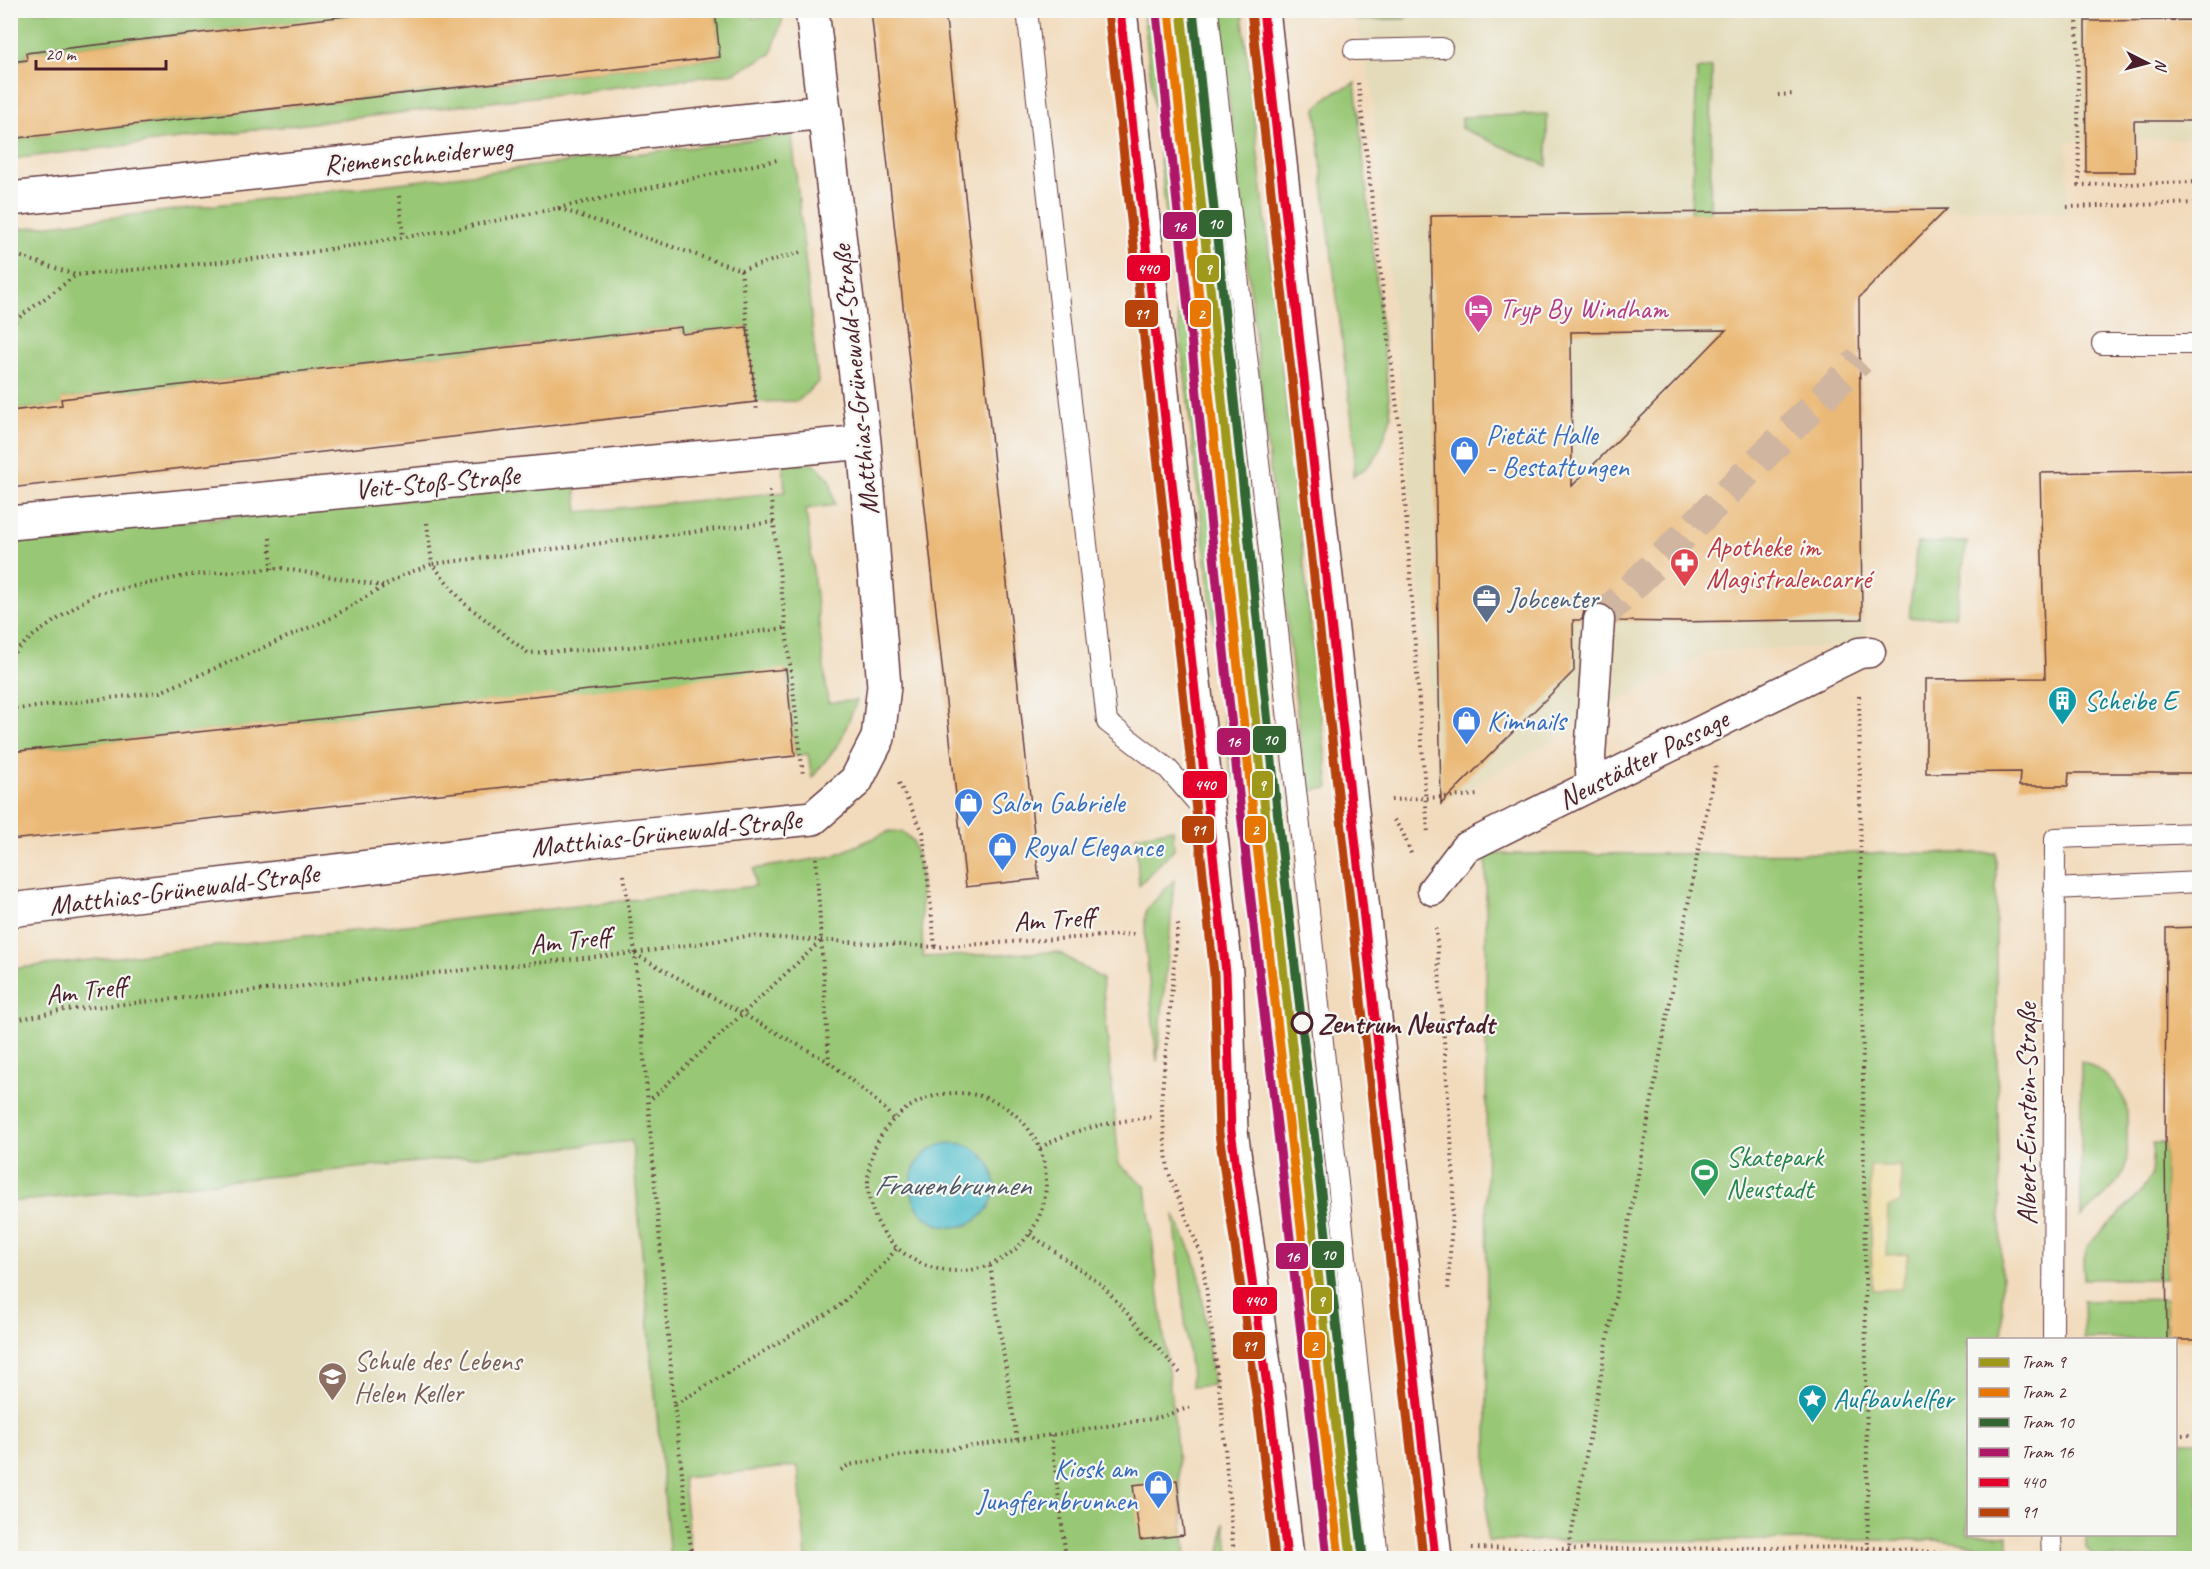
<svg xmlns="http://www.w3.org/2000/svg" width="2210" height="1569" font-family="Caveat,sans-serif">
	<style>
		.built { fill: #e3dbba }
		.green { fill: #98c775; stroke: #717350; stroke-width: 1.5 }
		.sand { fill: #eeda9e; stroke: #9c7c64; stroke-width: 1.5 }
		.water { fill: #53bfcd; stroke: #4e6f7c; stroke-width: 1.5 }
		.building { fill: #ebb977; fill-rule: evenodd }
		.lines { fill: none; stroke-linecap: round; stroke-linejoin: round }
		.pedestrian-tunnel { stroke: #d0b5a0; stroke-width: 30; stroke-dasharray: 30 15; stroke-linecap: butt }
		.service-casing { stroke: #633b41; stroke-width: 22 }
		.pedestrian-casing { stroke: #633b41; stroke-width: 33 }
		.minor-casing { stroke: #633b41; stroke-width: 36 }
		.secondary-casing { stroke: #633b41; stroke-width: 36 }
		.path { stroke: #633b41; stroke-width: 4; stroke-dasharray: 1.5 4.5; stroke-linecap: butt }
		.service { stroke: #fff; stroke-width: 20 }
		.pedestrian { stroke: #fff; stroke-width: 30 }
		.minor { stroke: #fff; stroke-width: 33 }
		.secondary { stroke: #fff; stroke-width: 33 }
		.bus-1-casing { stroke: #f6f6f2; stroke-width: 14 }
		.bus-2-casing { stroke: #f6f6f2; stroke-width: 14 }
		.bus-1 { stroke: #e4002b; stroke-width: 9 }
		.bus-2 { stroke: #b8430b; stroke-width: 9 }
		.tram-1-casing { stroke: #f6f6f2; stroke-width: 14 }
		.tram-2-casing { stroke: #f6f6f2; stroke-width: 14 }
		.tram-3-casing { stroke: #f6f6f2; stroke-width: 14 }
		.tram-4-casing { stroke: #f6f6f2; stroke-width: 14 }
		.tram-1 { stroke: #9e991a; stroke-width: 9 }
		.tram-2 { stroke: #e77702; stroke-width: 9 }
		.tram-3 { stroke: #363; stroke-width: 9 }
		.tram-4 { stroke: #af1867; stroke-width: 9 }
		.stop-dot { fill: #f6f6f2; stroke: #4a1f2b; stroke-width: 3 }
		.labels { text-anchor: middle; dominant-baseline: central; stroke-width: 4.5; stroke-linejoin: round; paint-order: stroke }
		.street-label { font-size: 28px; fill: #4a1f2b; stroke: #f6f6f2 }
		.hotel-label { font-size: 28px; fill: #b23c85; stroke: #f6f6f2; text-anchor: start }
		.shop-label { font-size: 28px; fill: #366cbe; stroke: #f6f6f2; text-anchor: start }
		.health-label { font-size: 28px; fill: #be3a42; stroke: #f6f6f2; text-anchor: start }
		.service-label { font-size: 28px; fill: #4e5e75; stroke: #f6f6f2; text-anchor: start }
		.culture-label { font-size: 28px; fill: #0d838f; stroke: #f6f6f2; text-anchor: start }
		.stop-label { font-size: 28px; font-weight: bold; fill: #4a1f2b; stroke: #f6f6f2; text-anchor: start }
		.leisure-label { font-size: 28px; fill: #27864d; stroke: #f6f6f2; text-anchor: start }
		.education-label { font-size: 28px; fill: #785e54; stroke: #f6f6f2; text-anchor: start }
		.water-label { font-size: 30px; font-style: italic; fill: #4d5764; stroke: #f6f6f2 }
		.line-badge { stroke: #f6f6f2; stroke-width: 2 }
		.badge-label { font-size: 16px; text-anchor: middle; font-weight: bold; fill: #fff }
	</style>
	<rect width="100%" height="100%" fill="#f6f6f2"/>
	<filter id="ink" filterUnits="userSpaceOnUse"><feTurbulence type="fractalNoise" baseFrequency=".0167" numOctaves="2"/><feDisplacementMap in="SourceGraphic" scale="12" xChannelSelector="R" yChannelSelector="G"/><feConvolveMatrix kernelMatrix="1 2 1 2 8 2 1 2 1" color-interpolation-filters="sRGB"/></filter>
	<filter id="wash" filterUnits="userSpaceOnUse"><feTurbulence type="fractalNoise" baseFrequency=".008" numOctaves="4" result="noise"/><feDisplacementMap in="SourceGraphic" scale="24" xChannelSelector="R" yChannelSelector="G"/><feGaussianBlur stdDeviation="1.35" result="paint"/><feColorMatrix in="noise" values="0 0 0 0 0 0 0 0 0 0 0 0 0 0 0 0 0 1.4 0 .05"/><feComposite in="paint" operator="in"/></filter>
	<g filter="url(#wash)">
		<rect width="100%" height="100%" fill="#f2dbbd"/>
		<!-- built -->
		<path class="built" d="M1354,11H2199V138L2067,142L2068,213L1946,209L1859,298L1865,646L1709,651L1441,804L1371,85Z
			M632,1141L670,1558H11V1202Z"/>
		<!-- green -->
		<path class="green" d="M403,10L26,53L27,60L11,62L10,11Z
			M715,11H752L753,18L784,15L771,54L734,73L11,159L10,139L720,57Z
			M1143,11H1166L1253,776L1231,778Z
			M1219,11H1242L1329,788L1306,791Z
			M1354,11V10L1413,11L1405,19L1355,20Z
			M1712,67L1710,213H1691L1697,70Z
			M1355,83L1391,417C1381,445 1381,461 1353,476L1355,446L1323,183L1316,108L1330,95Z
			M1547,114V166L1461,128L1462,117Z
			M792,135L818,382L798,401L756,402L747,327L682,334L681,327L62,399V405L11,411L10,230Z
			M814,463L830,479L835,505L806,509L828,703L857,700L840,742L812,778L808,754L795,756L786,670L11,752V538L575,484L578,512L785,492L783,464Z
			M1967,542L1955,616L1909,618L1917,543Z
			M1173,829L1174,849L1139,885L1136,836Z
			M890,831L903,832L913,841L920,868L923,957L1058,952L1102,979L1119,1164L1146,1187L1175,1429L1186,1558H806L798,1466L683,1478L691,1558H670L632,1141L11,1202L10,969L755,886L754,869L833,856Z
			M1996,853V1016L2003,1339L1968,1340V1534L2008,1535V1550L1939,1540L1487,1541L1486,854Z
			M1174,880L1170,932L1157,1062L1145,941V919L1146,910Z
			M2081,1061C2099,1066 2121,1086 2126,1105C2128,1115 2127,1127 2127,1137C2127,1149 2128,1162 2123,1173C2114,1190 2095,1204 2081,1217Z
			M2153,1143H2165L2166,1279H2084L2083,1262L2088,1245L2138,1196L2151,1176Z
			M1174,1214L1193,1254L1200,1278L1213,1385L1192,1387Z
			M2166,1299L2167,1339H2084L2083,1301Z
			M2176,1442H2199V1558H2095L2086,1548V1535L2176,1534Z
			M1224,1523L1230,1558H1220Z"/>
		<!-- sand -->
		<path class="sand" d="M1870,1166H1901V1203L1888,1207L1886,1255L1908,1254L1902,1289L1872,1290Z"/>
		<!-- water -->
		<path class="water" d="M911 1185a42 42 0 1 1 84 0a42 42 0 1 1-84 0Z"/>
		<g id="blocks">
			<!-- building -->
			<path class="building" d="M399,10H715L720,57L10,139V62L27,60L26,53Z
				M871,10H945L1039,879L966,887Z
				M2199,20V121H2134L2135,172H2086L2085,21Z
				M1946,209L1859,298L1862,619L1675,622L1616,621L1614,612L1609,606L1601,603L1592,604L1584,611L1582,620H1573L1574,671L1441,804L1431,216ZM1726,330L1648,410L1572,486L1571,332Z
				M681,327L682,334L747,327L756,402L10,488V411L62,405L61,399Z
				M2199,470V773H2069L2068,786H2019L2020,772L1926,773V679L2045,678L2040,473Z
				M786,669L795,756L10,840V752Z
				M2199,927V1340H2167L2165,1142L2166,928Z
				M1177,1480L1184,1535L1140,1540L1133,1485Z"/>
		</g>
	</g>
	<g filter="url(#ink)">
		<use href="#blocks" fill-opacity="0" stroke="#633b41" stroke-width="1.5"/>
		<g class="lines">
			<!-- pedestrian-tunnel -->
			<path class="pedestrian-tunnel" d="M1599,620L1860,360"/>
			<defs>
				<path id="service" d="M1027,10L1107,722L1168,769L1207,814
					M1181,10L1265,810L1336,1427L1324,1479L1332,1558
					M1208,10L1298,808L1378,1558
					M1354,50L1442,48
					M2102,344H2200
					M2054,889L2200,882
					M2053,1340L2055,838L2200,833
					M2051,1534L2052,1558"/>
				<path id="pedestrian" d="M1592,785L1590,757L1599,620
					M1433,890L1465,848L1859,653L1870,652"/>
				<path id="minor" d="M10,199L825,112
					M10,523L864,442
					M10,910L619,837L813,818L856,781L878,738L884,686L864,442L812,10"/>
				<path id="secondary" d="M1120,10L1226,973L1231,1131L1270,1407L1287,1558
					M1263,10L1435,1558"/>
			</defs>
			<!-- service casing -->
			<use href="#service" class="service-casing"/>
			<!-- pedestrian casing -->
			<use href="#pedestrian" class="pedestrian-casing"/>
			<!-- minor casing -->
			<use href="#minor" class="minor-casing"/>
			<!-- secondary casing -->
			<use href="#secondary" class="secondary-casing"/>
			<!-- path -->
			<path class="path" d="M2077,10L2079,185L2200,182
				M1358,83L1401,441L1428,834
				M1778,95L1796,94
				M399,196L403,237
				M2067,207L2200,203
				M558,208L777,160
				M10,253L76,275L286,256L450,230L558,208L741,270L801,252
				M741,270L757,412
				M10,324L75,276
				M770,491L803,775
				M427,523L432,564L774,522
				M270,538L272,569
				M10,656L33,636L94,594L191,575L281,568L383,586
				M1859,696L1868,1558
				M10,710L160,692L329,619L403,575L432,564L464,603L528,653L630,647L787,628
				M899,783L923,832L935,947
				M1391,800L1479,795
				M1394,820L1403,833L1412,856
				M816,858L829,1062L881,1105L893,1119
				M624,875L635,953L674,1405L838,1307L883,1265L896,1249
				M1178,924L1161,1102L1168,1171L1202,1257L1222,1411L1234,1558
				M1436,928L1454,1181L1448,1292
				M635,954L829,1062
				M10,1021L64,1010L635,953L748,936L935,947L1134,934
				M868 1182a89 89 0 1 1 178 0a89 89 0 1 1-178 0Z
				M652,1098L823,939
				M1040,1148C1075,1127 1114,1122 1153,1117
				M1030,1234L1102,1285L1181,1374
				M990,1266L1017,1440
				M674,1405L692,1558
				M1051,1435L1066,1558
				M2176,1435H2200
				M841,1470L849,1465L901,1456L1051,1435L1157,1418L1191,1407
				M1472,1548C1565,1550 1658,1549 1751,1548C1824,1548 1897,1544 1969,1558
				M1567,1558L1698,851L1716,766"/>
			<!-- service -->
			<use href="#service" class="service"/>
			<!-- pedestrian -->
			<use href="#pedestrian" class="pedestrian"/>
			<!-- minor -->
			<use href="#minor" class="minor"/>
			<!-- secondary -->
			<use href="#secondary" class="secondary"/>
			<defs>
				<path id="bus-1" d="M1120,10L1226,973L1231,1131L1270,1407L1287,1558
					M1263,10L1435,1558"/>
				<path id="bus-2" d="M1108,11L1214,974L1219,1133L1258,1409L1275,1558
					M1251,11L1423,1558"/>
			</defs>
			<!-- bus-1 casing -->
			<use href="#bus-1" class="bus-1-casing"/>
			<!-- bus-2 casing -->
			<use href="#bus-2" class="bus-2-casing"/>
			<!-- bus-1 -->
			<use href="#bus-1" class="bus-1"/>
			<!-- bus-2 -->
			<use href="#bus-2" class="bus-2"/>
			<defs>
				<path id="tram-1" d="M1181,10L1265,810L1351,1558"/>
				<path id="tram-2" d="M1169,11L1253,811L1339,1558"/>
				<path id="tram-3" d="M1193,10L1277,809L1363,1557"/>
				<path id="tram-4" d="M1157,13L1241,813L1327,1558"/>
			</defs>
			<!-- tram-1 casing -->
			<use href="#tram-1" class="tram-1-casing"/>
			<!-- tram-2 casing -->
			<use href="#tram-2" class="tram-2-casing"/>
			<!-- tram-3 casing -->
			<use href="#tram-3" class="tram-3-casing"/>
			<!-- tram-4 casing -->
			<use href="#tram-4" class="tram-4-casing"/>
			<!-- tram-1 -->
			<use href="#tram-1" class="tram-1"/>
			<!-- tram-2 -->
			<use href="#tram-2" class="tram-2"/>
			<!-- tram-3 -->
			<use href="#tram-3" class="tram-3"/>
			<!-- tram-4 -->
			<use href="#tram-4" class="tram-4"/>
		</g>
	</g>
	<!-- icons -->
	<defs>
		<symbol id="hotel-pin" viewBox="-11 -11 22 30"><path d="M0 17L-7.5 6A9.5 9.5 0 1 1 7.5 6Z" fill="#d1479c" stroke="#f6f6f2"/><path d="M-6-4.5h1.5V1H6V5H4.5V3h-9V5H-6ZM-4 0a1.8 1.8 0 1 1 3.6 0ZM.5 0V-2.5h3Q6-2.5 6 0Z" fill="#fff"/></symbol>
		<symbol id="shop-pin" viewBox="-11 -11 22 30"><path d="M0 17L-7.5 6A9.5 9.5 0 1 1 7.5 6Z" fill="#3f7fe0" stroke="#f6f6f2"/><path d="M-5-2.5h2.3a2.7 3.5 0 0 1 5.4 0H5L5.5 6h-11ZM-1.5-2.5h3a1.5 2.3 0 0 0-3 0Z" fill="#fff"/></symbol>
		<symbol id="pharmacy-pin" viewBox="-11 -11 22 30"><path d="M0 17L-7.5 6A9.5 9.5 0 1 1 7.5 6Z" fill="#e0444e" stroke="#f6f6f2"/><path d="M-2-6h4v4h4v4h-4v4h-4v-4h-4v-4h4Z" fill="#fff"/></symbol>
		<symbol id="office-pin" viewBox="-11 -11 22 30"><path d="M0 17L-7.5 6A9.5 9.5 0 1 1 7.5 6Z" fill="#5c6f8a" stroke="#f6f6f2"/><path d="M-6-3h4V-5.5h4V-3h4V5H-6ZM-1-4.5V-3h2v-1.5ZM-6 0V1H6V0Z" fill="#fff"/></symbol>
		<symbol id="building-pin" viewBox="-11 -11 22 30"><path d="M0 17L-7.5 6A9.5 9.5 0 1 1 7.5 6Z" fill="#0f9aa8" stroke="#f6f6f2"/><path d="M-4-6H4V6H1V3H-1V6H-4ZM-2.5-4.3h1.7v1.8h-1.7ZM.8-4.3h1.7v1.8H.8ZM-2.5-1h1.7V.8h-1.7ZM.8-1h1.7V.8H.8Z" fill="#fff"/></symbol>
		<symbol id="stadium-pin" viewBox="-11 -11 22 30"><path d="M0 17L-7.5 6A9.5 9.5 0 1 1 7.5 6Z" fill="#2e9e5b" stroke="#f6f6f2"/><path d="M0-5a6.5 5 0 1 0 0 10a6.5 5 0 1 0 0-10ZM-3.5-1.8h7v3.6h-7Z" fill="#fff"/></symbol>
		<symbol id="school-pin" viewBox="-11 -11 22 30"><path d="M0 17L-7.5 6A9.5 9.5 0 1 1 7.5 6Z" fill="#8d6e63" stroke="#f6f6f2"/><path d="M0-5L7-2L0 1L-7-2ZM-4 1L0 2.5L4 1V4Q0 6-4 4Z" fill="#fff"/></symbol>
		<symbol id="sight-pin" viewBox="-11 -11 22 30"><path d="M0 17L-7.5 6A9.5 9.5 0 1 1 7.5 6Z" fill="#0f9aa8" stroke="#f6f6f2"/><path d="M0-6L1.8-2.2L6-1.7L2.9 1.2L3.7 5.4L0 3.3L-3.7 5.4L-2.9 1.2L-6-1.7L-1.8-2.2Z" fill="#fff"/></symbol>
	</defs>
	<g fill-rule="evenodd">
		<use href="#hotel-pin" x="1462" y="292" width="33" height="45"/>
		<use href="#shop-pin" x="1448" y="434" width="33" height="45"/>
		<use href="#pharmacy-pin" x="1668" y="546" width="33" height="45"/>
		<use href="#office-pin" x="1470" y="582" width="33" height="45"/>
		<use href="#building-pin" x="2046" y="684" width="33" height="45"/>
		<use href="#shop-pin" x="1450" y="704" width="33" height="45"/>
		<use href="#shop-pin" x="952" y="786" width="33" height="45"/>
		<use href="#shop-pin" x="986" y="830" width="33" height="45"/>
		<use href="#stadium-pin" x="1688" y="1156" width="33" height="45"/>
		<use href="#school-pin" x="316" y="1360" width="33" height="45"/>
		<use href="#sight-pin" x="1796" y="1382" width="33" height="45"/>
		<use href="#shop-pin" x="1142" y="1468" width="33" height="45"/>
	</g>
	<!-- markers -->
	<circle class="stop-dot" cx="1302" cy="1023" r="10"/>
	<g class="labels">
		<!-- street labels -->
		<g class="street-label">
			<text transform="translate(418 155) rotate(-6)">Riemenschneiderweg</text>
			<text transform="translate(855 380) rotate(-96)">Matthias-Grünewald-Straße</text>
			<text transform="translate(437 482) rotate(-5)">Veit-Stoß-Straße</text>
			<text transform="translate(1643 759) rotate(-27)">Neustädter Passage</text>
			<text transform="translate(666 833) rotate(-6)">Matthias-Grünewald-Straße</text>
			<text transform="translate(184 889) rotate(-7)">Matthias-Grünewald-Straße</text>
			<text transform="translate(1054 919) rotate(-4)">Am Treff</text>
			<text transform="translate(570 940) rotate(-6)">Am Treff</text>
			<text transform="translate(86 990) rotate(-7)">Am Treff</text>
			<text transform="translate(2026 1114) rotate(-90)">Albert-Einstein-Straße</text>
		</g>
		<!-- hotel labels -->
		<g class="hotel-label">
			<text x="1499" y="308">Tryp By Windham</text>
		</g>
		<!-- shop labels -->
		<g class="shop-label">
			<text x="1486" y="434">Pietät Halle<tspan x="1486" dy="32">- Bestattungen</tspan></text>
			<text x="1487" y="720">Kimnails</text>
			<text x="989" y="802">Salon Gabriele</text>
			<text x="1023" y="846">Royal Elegance</text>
			<text x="1137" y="1468" text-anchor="end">Kiosk am<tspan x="1137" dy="32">Jungfernbrunnen</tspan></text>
		</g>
		<!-- health labels -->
		<g class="health-label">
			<text x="1706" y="546">Apotheke im<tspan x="1706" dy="32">Magistralencarré</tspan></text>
		</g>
		<!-- service labels -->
		<g class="service-label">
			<text x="1508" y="598">Jobcenter</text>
		</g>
		<!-- culture labels -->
		<g class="culture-label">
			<text x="2084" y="700">Scheibe E</text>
			<text x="1833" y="1398">Aufbauhelfer</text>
		</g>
		<!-- stop labels -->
		<g class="stop-label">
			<text x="1318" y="1023">Zentrum Neustadt</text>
		</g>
		<!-- leisure labels -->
		<g class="leisure-label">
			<text x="1726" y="1156">Skatepark<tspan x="1726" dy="32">Neustadt</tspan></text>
		</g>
		<!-- education labels -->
		<g class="education-label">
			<text x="354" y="1360">Schule des Lebens<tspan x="354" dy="32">Helen Keller</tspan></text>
		</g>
		<!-- water labels -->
		<g class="water-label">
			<text x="952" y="1185">Frauenbrunnen</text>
		</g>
	</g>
	<g class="line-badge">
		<rect x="1198" y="209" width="35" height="29" rx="6" fill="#363"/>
		<rect x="1162" y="211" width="35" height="29" rx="6" fill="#af1867"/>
		<rect x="1126" y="254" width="45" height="28" rx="6" fill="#e4002b"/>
		<rect x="1196" y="254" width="24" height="29" rx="6" fill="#9e991a"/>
		<rect x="1124" y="299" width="35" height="29" rx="6" fill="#b8430b"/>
		<rect x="1189" y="299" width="23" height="29" rx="6" fill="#e77702"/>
		<rect x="1252" y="725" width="35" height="29" rx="6" fill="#363"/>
		<rect x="1216" y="727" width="35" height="29" rx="6" fill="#af1867"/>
		<rect x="1182" y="770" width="46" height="29" rx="6" fill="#e4002b"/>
		<rect x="1251" y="770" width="23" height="29" rx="6" fill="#9e991a"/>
		<rect x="1181" y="815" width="34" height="29" rx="6" fill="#b8430b"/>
		<rect x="1244" y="815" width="23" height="29" rx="6" fill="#e77702"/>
		<rect x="1311" y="1240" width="34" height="29" rx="6" fill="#363"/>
		<rect x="1275" y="1242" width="34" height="28" rx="6" fill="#af1867"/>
		<rect x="1310" y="1286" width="23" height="29" rx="6" fill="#9e991a"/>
		<rect x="1232" y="1286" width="46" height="29" rx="6" fill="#e4002b"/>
		<rect x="1303" y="1331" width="23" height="28" rx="6" fill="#e77702"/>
		<rect x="1232" y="1331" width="34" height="29" rx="6" fill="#b8430b"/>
	</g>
	<g class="badge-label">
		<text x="1215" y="229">10</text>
		<text x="1179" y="232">16</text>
		<text x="1148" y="274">440</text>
		<text x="1208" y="274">9</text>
		<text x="1141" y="319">91</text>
		<text x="1201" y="319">2</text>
		<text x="1270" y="745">10</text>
		<text x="1233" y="747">16</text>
		<text x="1205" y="790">440</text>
		<text x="1262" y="790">9</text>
		<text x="1198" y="835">91</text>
		<text x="1255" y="835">2</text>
		<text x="1328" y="1260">10</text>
		<text x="1292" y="1262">16</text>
		<text x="1321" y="1306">9</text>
		<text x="1255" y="1306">440</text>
		<text x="1314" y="1351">2</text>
		<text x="1249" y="1351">91</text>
	</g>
	<!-- margin -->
	<rect width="2210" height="1569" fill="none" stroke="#f6f6f2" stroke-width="36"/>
	<!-- legend -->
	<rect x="1967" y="1338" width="210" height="198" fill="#f6f6f2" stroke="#b1a0a2" stroke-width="1.5"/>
	<rect x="1979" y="1358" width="30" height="9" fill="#9e991a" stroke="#b1a0a2" stroke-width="1.5"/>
	<text x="2021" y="1368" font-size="18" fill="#4a1f2b">Tram 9</text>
	<rect x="1979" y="1388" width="30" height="9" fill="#e77702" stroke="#b1a0a2" stroke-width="1.5"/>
	<text x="2021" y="1398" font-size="18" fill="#4a1f2b">Tram 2</text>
	<rect x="1979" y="1418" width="30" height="9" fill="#336633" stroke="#b1a0a2" stroke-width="1.5"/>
	<text x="2021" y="1428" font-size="18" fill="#4a1f2b">Tram 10</text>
	<rect x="1979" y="1448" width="30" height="9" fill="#af1867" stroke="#b1a0a2" stroke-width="1.5"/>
	<text x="2021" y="1458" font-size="18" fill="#4a1f2b">Tram 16</text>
	<rect x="1979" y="1478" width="30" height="9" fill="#e4002b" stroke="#b1a0a2" stroke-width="1.5"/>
	<text x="2021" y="1488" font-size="18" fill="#4a1f2b">440</text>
	<rect x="1979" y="1508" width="30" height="9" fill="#b8430b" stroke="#b1a0a2" stroke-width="1.5"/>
	<text x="2021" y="1518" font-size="18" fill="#4a1f2b">91</text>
	<!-- north arrow -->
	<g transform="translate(2147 63) rotate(96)" stroke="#f6f6f2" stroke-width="4.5" paint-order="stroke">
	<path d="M0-4.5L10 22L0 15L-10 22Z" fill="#4a1f2b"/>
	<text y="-9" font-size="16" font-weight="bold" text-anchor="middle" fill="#4a1f2b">N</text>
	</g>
	<!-- scale -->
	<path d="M36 60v9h130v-9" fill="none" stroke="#4a1f2b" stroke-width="3"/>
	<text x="45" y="60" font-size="18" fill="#4a1f2b" stroke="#f6f6f2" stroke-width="4.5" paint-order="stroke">20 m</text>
</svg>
